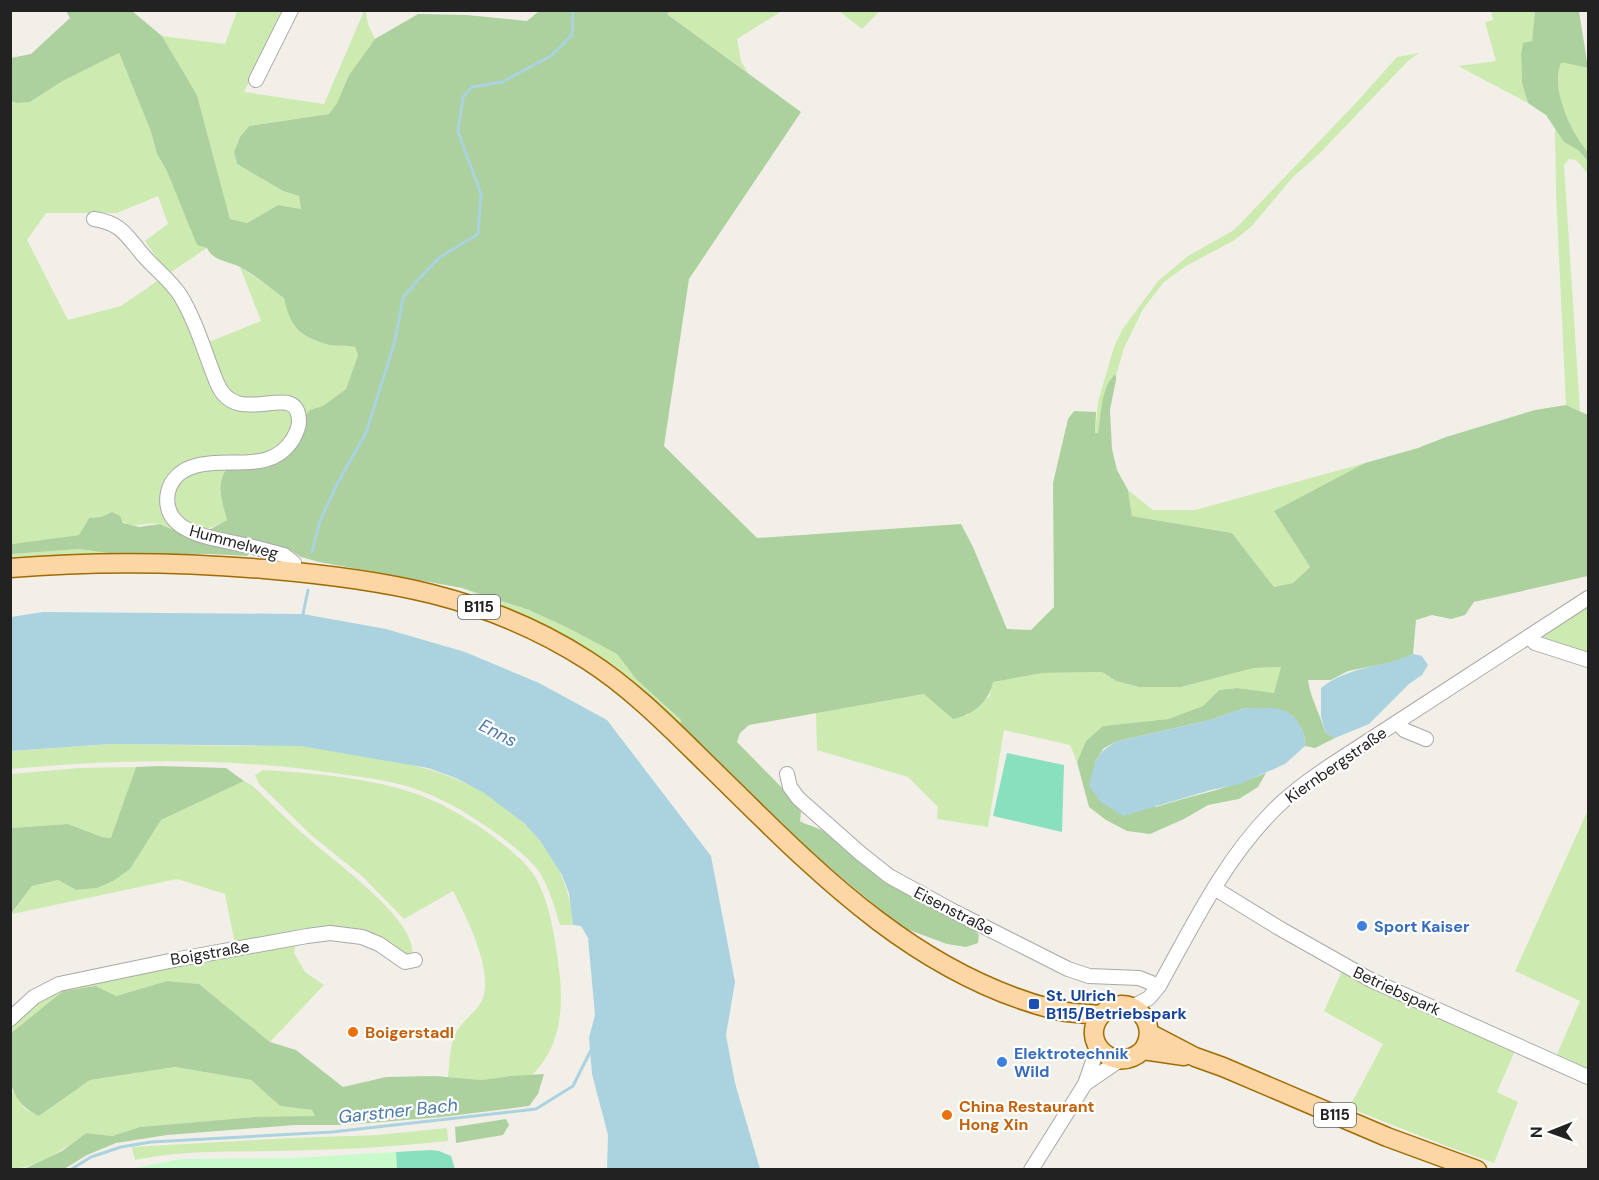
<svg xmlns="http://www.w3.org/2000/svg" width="1599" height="1180" font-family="'DM Sans',sans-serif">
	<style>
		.grass { fill: #cdebb0 }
		.forest { fill: #add19e }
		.park { fill: #c8facc }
		.pitch { fill: #88e0be }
		.water { fill: #aad3df }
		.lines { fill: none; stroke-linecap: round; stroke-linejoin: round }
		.stream { stroke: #aad3df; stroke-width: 3 }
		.minor-casing { stroke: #a9a9a9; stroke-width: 16 }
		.major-casing { stroke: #a06b00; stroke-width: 21 }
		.minor { stroke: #fff; stroke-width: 14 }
		.major { stroke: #fcd6a4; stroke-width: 18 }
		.shop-dot { fill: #3f7fe0; stroke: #fff; stroke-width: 2 }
		.transit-dot { fill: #1a4fb4; stroke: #fff; stroke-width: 2 }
		.food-dot { fill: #e8710a; stroke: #fff; stroke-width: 2 }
		.labels { text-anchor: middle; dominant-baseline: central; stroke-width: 4.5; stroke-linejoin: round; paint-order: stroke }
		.shield { fill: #fff; stroke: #646464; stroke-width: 1.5 }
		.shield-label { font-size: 15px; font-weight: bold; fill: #222 }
		.street-label { font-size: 16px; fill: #222; stroke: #fff }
		.shop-label { font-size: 16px; font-weight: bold; fill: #366cbe; stroke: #fff; text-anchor: start }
		.transit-label { font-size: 16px; font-weight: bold; fill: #164399; stroke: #fff; text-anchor: start }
		.food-label { font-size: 16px; font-weight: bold; fill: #c56008; stroke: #fff; text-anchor: start }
		.water-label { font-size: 18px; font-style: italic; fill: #4a7aab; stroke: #fff }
	</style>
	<rect width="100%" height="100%" fill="#f2efe9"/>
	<!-- grass -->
	<path class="grass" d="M671,10L782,11L737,39L741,61L748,73L666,13Z
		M237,11H284L244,92L324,104L364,11H366L368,24L375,39L349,75L337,103L329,114L249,126L240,137L234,152L237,164L283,191L299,196L301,209L278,205L247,223L230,219L197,95L162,36L225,44Z
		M839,11H880L862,29Z
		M1491,11H1535L1532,42L1521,55L1522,83L1528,103L1458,66L1496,61L1485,22L1493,20Z
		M119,53L150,129L157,154L166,169L197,244L207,248L168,274L145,241L168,224L158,196L117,213H46L27,240L68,320L121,306L160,279L173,292L199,346L261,321L240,267L285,298C290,325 298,336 326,344C335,347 346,345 355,347L358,355L346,389L323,407L310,410L301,431L220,491L228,520C212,527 200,534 182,533C174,532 168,525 160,524C136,521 134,535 112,512L101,517L89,518L79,535L11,545V101L17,103L30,102L61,82Z
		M1419,53L1407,62L1320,153L1292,178L1251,227L1233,241L1186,266L1164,282L1143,309L1124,348L1116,376H1112C1103,394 1101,414 1098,434L1095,433L1098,402L1114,347L1122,330L1158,281L1188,256L1234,230L1354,105L1397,57Z
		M1566,62L1588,68V152C1570,132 1551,90 1560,63Z
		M1555,128L1564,142L1578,150L1588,161V174L1576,160L1569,159L1564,165L1580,411L1566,405L1556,193Z
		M1365,463L1274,511L1310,567L1293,583L1274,587L1232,533L1132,516L1128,490L1153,510H1195Z
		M80,549L120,555L11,562L10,554Z
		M462,588L529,610L570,629L617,654L636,679L681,720L680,726L588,652L529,617Z
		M1588,603V656L1540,639L1541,634Z
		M1282,667L1274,694L1237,688L1219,690L1203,706L1168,719L1103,726L1086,741L1077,762L1070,745L1004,730L988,827L937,819L938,807L908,777L817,750L816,713L924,694L966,716L990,696L992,682L1043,673L1102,672L1116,681L1139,687H1181L1254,668Z
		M110,744C153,745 195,745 238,746C259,746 281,744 302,746C321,747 341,751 361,755C429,766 487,781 535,835C558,861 571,890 573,925H560C554,906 549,886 538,870C528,857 513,846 500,836C475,818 447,800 418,790C391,780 361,777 333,773C226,757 118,759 11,769V751Z
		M136,767L112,838L102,837L68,824L11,828V774L79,768Z
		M263,770C313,773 373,778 420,795C448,806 476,823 499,841C513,852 529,865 537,880C551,907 555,939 559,969C564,1007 561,1047 532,1075L482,1080L448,1077C450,1063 449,1040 459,1028C466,1018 477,1011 482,1000C495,973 466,916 453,891L404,919L363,877L311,835L259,784L255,775Z
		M244,781L253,786C271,803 288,821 307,837C327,856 428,927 410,958L367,937L235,944L225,894L177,879L12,914L32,886L58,880L76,890L97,888L130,869L161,820Z
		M1587,812L1588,813V1071L1556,1057L1580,1001L1515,971Z
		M296,943L294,953L305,972L324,985L270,1042L199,984L167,981L116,996L96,986L63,991L11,1033V1027L32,1006L63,988Z
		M1342,971L1515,1051L1497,1092L1518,1102L1494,1163L1446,1146L1349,1108L1383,1044L1324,1011Z
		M175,1067L251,1080L280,1106L312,1110L315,1117H254L140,1127L112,1136L86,1133C66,1148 35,1169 11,1169L10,1088L25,1109L39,1116L90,1080Z
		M447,1128L448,1141C392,1147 334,1150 277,1151C229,1152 183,1150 135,1160L132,1147L290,1138L378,1135Z"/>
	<!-- forest -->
	<path class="forest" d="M66,11H132L162,36L197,95L230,219L247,223L278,205L301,209L299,196L283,191L237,164L234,152L240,137L249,126L329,114L337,103L349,75L375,39L418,14L467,15L527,21L539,11H671L667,14L801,112L689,279L664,446L757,538L961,524L973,547L1007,629L1031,630L1054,607L1053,483L1068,419L1074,411L1096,412L1095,433H1098C1101,415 1101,389 1114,375L1116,376V380L1110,410L1112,449L1117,470L1128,490L1132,516L1232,533L1274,587L1293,583L1310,567L1274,511L1365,463L1418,448L1446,437L1535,410L1566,405L1588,415V576L1474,602L1465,615L1451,619L1432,615L1416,620L1413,654L1398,661L1348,671L1331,680H1308C1311,700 1320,713 1325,732L1335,738L1315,748L1305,746C1306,733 1300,725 1292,715L1245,708L1210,720L1118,741L1104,748L1095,762L1156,807C1193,795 1231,788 1266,773L1258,787L1239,799L1208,805L1184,819L1150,834L1127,831L1106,820L1089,807L1077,762L1086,741L1103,726L1168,719L1203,706L1219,690L1237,688L1274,693L1281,667L1254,668L1181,687H1139L1116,681L1102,672L1043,673L993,682C989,702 973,715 953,719L924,694L749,725L740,733L737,742L793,799L801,812L800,821C808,826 818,827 825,832C874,863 922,895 971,926L979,935L978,943L966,947L947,944L901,927L798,841L782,823L754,799L680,726L681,720L636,679L617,654L570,629L529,610L462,588L319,562L301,557L292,551L259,542L247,556L209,554L120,555L80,549L11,554V545L13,544L79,535L89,518L101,517L112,512L120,516L123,523L139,527L160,524L181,533L207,531L227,520C222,501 215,484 228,467L267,463L310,410L323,406L346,389L358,355L355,347C346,345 335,347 326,344C298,336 290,325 284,298C270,288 255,275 240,267C228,261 213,261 207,248L197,245L166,169L157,154L150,129L119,53L61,82L30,102L17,103L11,101V58L31,54L70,18Z
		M1535,11H1579L1588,68L1566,63H1561C1550,88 1571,133 1588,152V161L1578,150L1564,142L1546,115L1528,103L1522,83L1521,55L1523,43L1532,41Z
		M159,766L226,768L244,781L161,820L130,869L113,881L97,888L76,890L58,880L32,886L11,914V828L68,824L102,837L111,838L136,767Z
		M167,981L199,984L270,1042L296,1050L343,1087L386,1077L435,1076L482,1080L511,1076L544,1074L538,1094L529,1106L442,1117L345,1125H295L167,1135L116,1143L87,1155L64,1169H24L62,1151L86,1133L112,1136L140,1127L254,1117L315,1116L312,1110L280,1106L251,1080L175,1067L90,1080L39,1116C2,1098 10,1069 11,1033L63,991L96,986L116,996Z
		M506,1119L509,1125L503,1135L456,1143L455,1127Z"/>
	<!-- park -->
	<path class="park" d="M396,1152L397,1169L124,1170L181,1159L293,1158Z"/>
	<!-- pitch -->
	<path class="pitch" d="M1007,753L1064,765L1062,832L993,816Z
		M431,1150L439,1151L451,1156L455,1169H397L396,1152Z"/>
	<!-- water -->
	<path class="water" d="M43,612L303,614L386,629L465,652L539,683L607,720L711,856L735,982L726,1035L735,1083L760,1169H607L608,1135L592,1074L589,1038L595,1015L588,938L581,926L573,925L569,893L562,875L541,842L524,823L484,793L456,778L428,768L301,746L110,744L11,751V617Z
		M1413,654L1422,656L1428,665L1422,675L1409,684L1369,724L1335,738L1325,732L1321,716V688C1348,666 1382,668 1413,654Z
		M1245,708C1256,709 1269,707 1279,709C1296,713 1306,730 1305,746L1285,764L1240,784L1211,790L1123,816L1101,802L1089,786C1095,762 1095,753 1118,741L1210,720Z"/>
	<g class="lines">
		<!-- stream -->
		<path class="stream" d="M312,552L320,521L337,484L366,433L395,341L403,298L417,281L440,257L478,234L481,194L458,132L463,97L472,87L502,82L551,56L572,35L573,10
			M303,614L308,590
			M70,1170L91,1157L121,1147L151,1142L332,1132L536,1109L573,1086L592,1048"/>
		<defs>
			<path id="minor" d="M256,80L291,10
				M94,219C121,223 126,235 143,255C155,269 170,280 180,295C197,323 205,354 217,383C237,432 299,376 299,422C299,428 296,433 293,439C270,476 226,455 192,467C180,471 171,480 168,492C160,533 212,538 240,544C255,547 269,551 284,555L294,563L295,572
				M1528,637L1535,643L1588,660
				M1397,722L1404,730L1426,739
				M787,774L790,787L798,798L860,853L889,876L951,910L1068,969L1089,976L1139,978L1159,986
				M1214,888L1279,928L1371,980L1588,1077
				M1132,1007L1149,998L1159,986C1192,927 1223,862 1271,813C1288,795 1308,781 1328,767L1588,598
				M10,1019L34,997L59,984L179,959L307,936L330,933L362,937L379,944L405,962L415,960
				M1085,1084L1120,1060
				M1031,1170L1085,1084L1098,1047"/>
			<path id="major" d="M10,568C94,561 180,562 264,569C381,579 486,595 587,660C634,690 673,731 713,770C813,868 911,972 1052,1009C1068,1014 1085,1013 1101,1015
				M1149,1033L1195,1057L1223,1067L1387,1137L1477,1170
				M1143,1050C1163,1021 1126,989 1102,1014C1077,1040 1115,1077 1143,1050L1184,1056"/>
		</defs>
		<!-- minor casing -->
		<use href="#minor" class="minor-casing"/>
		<!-- major casing -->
		<use href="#major" class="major-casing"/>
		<!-- minor -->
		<use href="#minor" class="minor"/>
		<!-- major -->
		<use href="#major" class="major"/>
	</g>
	<!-- markers -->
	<g class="shop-dot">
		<circle cx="1362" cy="926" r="6"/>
		<circle cx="1002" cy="1062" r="6"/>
	</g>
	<rect class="transit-dot" x="1028" y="998" width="12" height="12" rx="3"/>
	<g class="food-dot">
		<circle cx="353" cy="1032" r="6"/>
		<circle cx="947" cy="1115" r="6"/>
	</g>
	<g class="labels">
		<!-- shield labels -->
		<g class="shield">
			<rect x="458" y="595" width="42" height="24" rx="4.5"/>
			<rect x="1314" y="1103" width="42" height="24" rx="4.5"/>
		</g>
		<g class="shield-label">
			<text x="479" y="607">B115</text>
			<text x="1335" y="1115">B115</text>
		</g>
		<!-- street labels -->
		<g class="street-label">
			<text transform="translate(234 542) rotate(15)">Hummelweg</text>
			<text transform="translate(1336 765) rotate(-35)">Kiernbergstraße</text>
			<text transform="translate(954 911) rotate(27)">Eisenstraße</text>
			<text transform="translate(210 953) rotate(-10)">Boigstraße</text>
			<text transform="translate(1397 991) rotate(25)">Betriebspark</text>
		</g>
		<!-- shop labels -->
		<g class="shop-label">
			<text x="1374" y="926">Sport Kaiser</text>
			<text x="1014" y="1053">Elektrotechnik<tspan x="1014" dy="18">Wild</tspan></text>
		</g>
		<!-- transit labels -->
		<g class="transit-label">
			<text x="1046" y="995">St. Ulrich<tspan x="1046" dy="18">B115/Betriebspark</tspan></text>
		</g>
		<!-- food labels -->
		<g class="food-label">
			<text x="365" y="1032">Boigerstadl</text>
			<text x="959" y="1106">China Restaurant<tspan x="959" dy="18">Hong Xin</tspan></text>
		</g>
		<!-- water labels -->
		<g class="water-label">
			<text transform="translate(498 733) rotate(27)">Enns</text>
			<text transform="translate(398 1111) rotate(-6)">Garstner Bach</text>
		</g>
	</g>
	<!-- border -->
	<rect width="1599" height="1180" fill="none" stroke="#222222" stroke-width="24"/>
	<!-- north arrow -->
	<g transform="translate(1551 1132) rotate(269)" stroke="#ffffff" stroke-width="4.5" paint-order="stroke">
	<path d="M0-4.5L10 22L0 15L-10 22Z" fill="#222222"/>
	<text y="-9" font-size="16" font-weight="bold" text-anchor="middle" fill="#222222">N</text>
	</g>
</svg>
